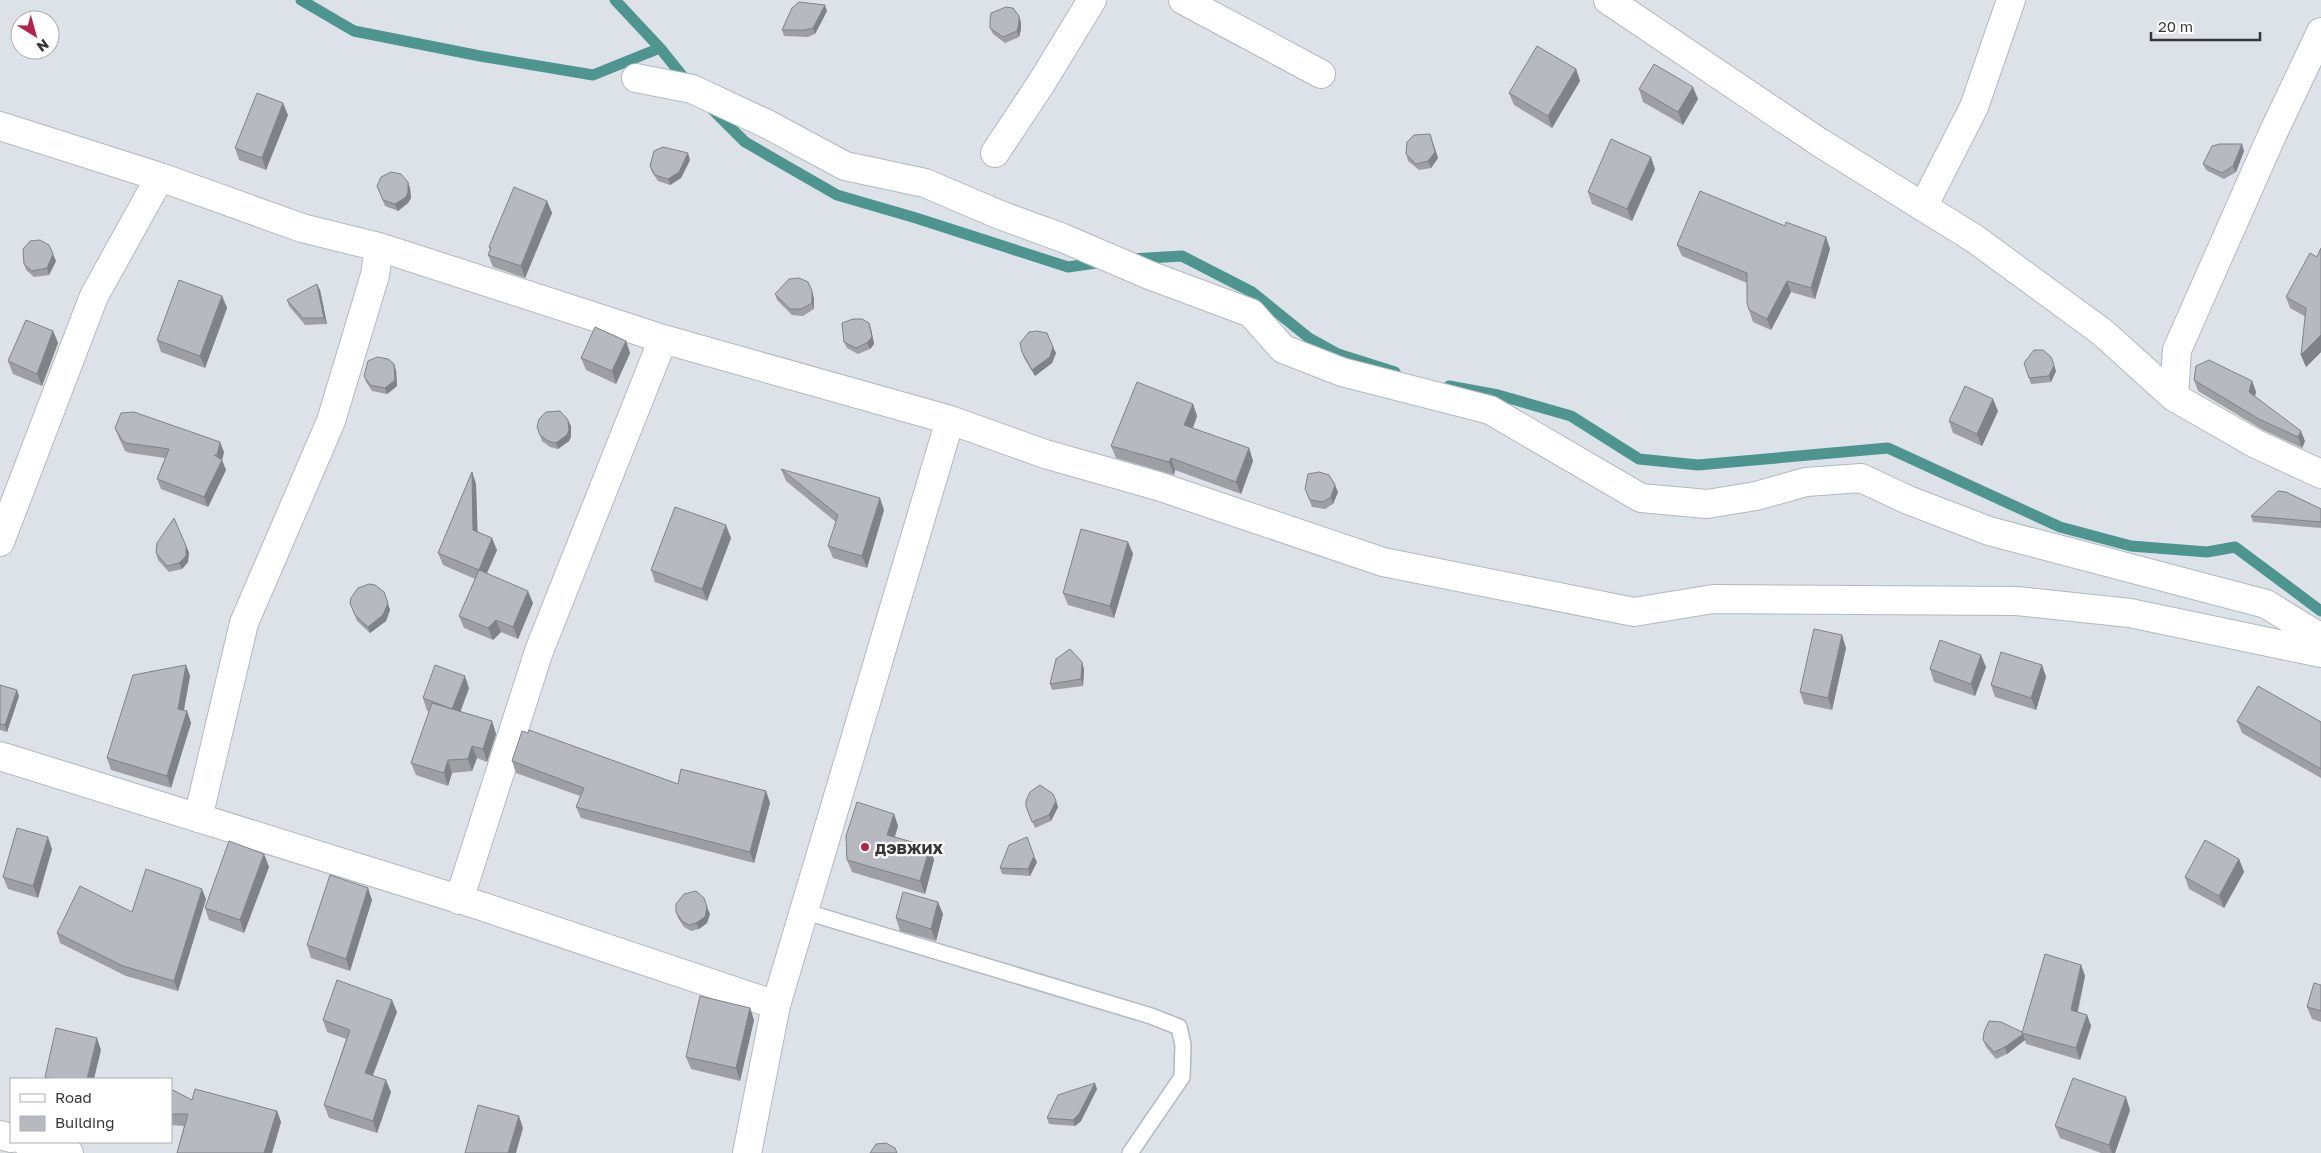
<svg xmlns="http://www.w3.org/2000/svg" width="2321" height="1153" font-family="'Golos Text',sans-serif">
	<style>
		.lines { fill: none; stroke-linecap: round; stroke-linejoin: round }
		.stream { stroke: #4e9590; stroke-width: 11 }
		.service-casing { stroke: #b2b9be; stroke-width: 18 }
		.minor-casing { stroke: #b2b9be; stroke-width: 30 }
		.service { stroke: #fff; stroke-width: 15 }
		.minor { stroke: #fff; stroke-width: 28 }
		.wall { fill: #9d9fa5 }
		.shaded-wall { fill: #7f8286 }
		.building { fill: #b6b9c0; stroke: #7f8286 }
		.poi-dot { fill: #b4224b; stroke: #fff; stroke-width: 2 }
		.labels { text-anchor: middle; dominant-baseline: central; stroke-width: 4.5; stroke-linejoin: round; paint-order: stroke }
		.poi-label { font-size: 18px; font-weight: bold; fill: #353739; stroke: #fff; text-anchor: start }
	</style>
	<rect width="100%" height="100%" fill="#dce2e8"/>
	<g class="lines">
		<!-- stream -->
		<path class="stream" d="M301,0L354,31L480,56L593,75L660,48
			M615,0L660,48L688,83
			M711,108L745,142L837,195L916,218L1068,267L1103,262
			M1131,259L1182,256L1252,292L1309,338L1338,354L1395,372
			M1449,386L1498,395L1571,416L1639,459L1698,465L1888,448L2060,527L2131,546L2207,552L2235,547L2321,611"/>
		<defs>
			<path id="service" d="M803,911L1151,1016L1179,1027L1183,1045L1182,1077L1130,1153"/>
			<path id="minor" d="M1183,0L1321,74
				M1608,0L1819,142L1975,239L2102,332L2174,397L2256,444L2321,474
				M636,78L692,89L767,124L845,166L925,183L1000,215L1063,238L1149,275L1251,313L1283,349L1342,372L1490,410L1641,498L1707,504L1756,496L1806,482L1861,478L1908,500L1989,531L2266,604L2321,638
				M0,126L160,177L302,228L379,247L663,339L950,420L1045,454L1158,486L1383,562L1634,612L1713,599L2017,601L2130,613L2321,653
				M995,153L1042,82L1092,0
				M1923,207L1974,107L2011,0
				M2174,397L2177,350L2273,133L2321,32
				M0,542L94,296L160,177
				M0,756L481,906L776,1005
				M198,818L244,623L331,421L375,275L379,247
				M459,900L539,651L663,339
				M0,1135L11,1138
				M26,1142L69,1153
				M747,1153L776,1005L950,420"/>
		</defs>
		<!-- service casing -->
		<use href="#service" class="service-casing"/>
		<!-- minor casing -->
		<use href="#minor" class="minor-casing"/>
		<!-- service -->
		<use href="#service" class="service"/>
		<!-- minor -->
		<use href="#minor" class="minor"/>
	</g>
	<!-- wall -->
	<path class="wall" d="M827,11L815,34L808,37L784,36L782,30Z
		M1019,16L1021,23V29L1019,37L1005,43L993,34L990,28Z
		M1576,69L1580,81L1552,128L1514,105L1509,93Z
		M1639,89L1698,99L1683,125L1643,102Z
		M288,115L266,170L239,160L235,148Z
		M1430,134L1438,158L1431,168L1419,170L1408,161L1406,154Z
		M2244,151L2236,172L2224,179L2206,170L2203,164Z
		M690,160L681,178L670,185L658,181L652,172L650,166Z
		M1655,169L1632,221L1592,204L1588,192Z
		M408,182L410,188L411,198L408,203L398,211L385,206L377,186Z
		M547,201L552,213L525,278L493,267L488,255L490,250L489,247Z
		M1785,226L1826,237L1830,249L1815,299L1791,292L1771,330L1753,322L1749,310L1747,283L1682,256L1677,245Z
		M2321,248V352L2306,367L2301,355L2306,317L2290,308L2286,297L2317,257Z
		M56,261L49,275L34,277L26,270L24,264Z
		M320,290L327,324L305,325L289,306L287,300Z
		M775,294L814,298V309L803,316L792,315L777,300Z
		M222,296L227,308L205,368L161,352L157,340Z
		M871,329L874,344L870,349L858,354L847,348L844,342Z
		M53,331L58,343L42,386L13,374L8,361Z
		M626,341L630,353L616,384L586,370L581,358Z
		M1053,347L1056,353L1052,363L1035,376L1024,358L1022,352Z
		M2024,363L2056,371L2051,382L2031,384Z
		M396,370L397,386L387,394L372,391L366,382L364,376Z
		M2194,380L2252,381L2256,392L2255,396L2305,441L2302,448L2263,430L2198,391Z
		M1193,404L1197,416L1193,428L1249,448L1253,461L1241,494L1175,470L1174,475L1116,458L1111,446Z
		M1998,411L1982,446L1953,433L1949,421Z
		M571,426V437L569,441L558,449L550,447L542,441L537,427Z
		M115,428L224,452L222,460L226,470L208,507L161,489L157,479L165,458L130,453L125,451L119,438Z
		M781,469L884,510L867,568L833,558L828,546L836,522L786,481Z
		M472,472L476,484L477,532L497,550L487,573L533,603L518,639L501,632L493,640L464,628L459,616L475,579L443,565L438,553Z
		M1305,489L1338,492L1333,504L1325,509L1312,507Z
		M2321,509V528L2253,522L2251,516Z
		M731,538L707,601L655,582L651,570Z
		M1128,542L1133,554L1114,618L1068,605L1063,593Z
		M189,552L188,562L182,569L169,572L158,560L156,553Z
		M384,592L390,610L386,621L370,633L357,621L350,603Z
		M1846,648L1832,710L1804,704L1800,692Z
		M186,665L190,676L184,710L187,711L191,723L171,788L111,770L107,758Z
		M2042,665L2046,677L2036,710L1995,697L1991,685Z
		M1986,667L1975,696L1934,682L1930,669Z
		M1084,669L1083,686L1052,690L1050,684Z
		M0,685L19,696L7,732L0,730Z
		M469,688L460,712L492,721L496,734L487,762L477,758L472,771L452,773L448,786L416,775L411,763L429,711H427L423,698Z
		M2237,721L2321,722V778L2242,733Z
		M512,761L678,784L766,791L770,803L754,863L581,818L576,807L580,796L516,773Z
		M1056,801L1058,807L1051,821L1035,828L1026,806Z
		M894,814L898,826L895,837L930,847L934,860L925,894L852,872L847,860Z
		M52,849L38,898L8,889L3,877Z
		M264,854L269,867L244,933L209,920L205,908Z
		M2239,859L2244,872L2224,908L2189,889L2185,877Z
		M1037,862L1030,876L1002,874L1000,868Z
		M206,899L178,991L126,976L60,943L57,933L132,912Z
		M372,900L350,971L311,958L307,945Z
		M676,912L710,914L707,923L699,929L691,931L684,927L678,918Z
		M943,914L936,941L900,931L896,918Z
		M2081,965L2085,976L2078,1012L2087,1015L2091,1026L2080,1060L2026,1044L2025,1040L2007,1054L1996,1059L1986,1047L1983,1040L2022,1032Z
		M2321,985V1022L2312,1019L2307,1007Z
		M750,1008L754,1020L740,1081L691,1069L686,1057Z
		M397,1012L373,1075L391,1092L377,1133L329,1118L324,1105L346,1039L327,1032L323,1020Z
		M171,1089L192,1100L277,1111L281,1122L272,1153H177L184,1126L171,1125Z
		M1097,1089L1081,1121L1075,1126L1049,1124L1047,1118Z
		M2130,1110L2115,1153H2101L2060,1138L2055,1126Z"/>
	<!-- shaded-wall -->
	<path class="shaded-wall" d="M825,5L827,11L815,34L813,28Z
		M1019,16L1021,23V29L1019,37L1017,31Z
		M1576,69L1580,81L1552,128L1548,116Z
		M1693,87L1698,99L1683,125L1678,112Z
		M283,103L288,115L266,170L262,158Z
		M1430,134L1438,158L1431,168L1428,161Z
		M2242,144L2244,151L2236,172L2233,166Z
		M688,153L690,160L681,178L670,185L668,179Z
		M1651,157L1655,169L1632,221L1627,209Z
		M408,182L410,188L411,198L408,203L398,211L395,204Z
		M547,201L552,213L525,278L521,266Z
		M1826,237L1830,249L1815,299L1811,288Z
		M53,254L56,261L49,275L47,268Z
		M1787,281L1791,292L1771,330L1767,319Z
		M317,284L320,290L327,324L324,318Z
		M812,291L814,298V309L812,303Z
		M222,296L227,308L205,368L200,356Z
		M869,323L871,329L874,344L870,349L867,343Z
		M53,331L58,343L42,386L37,374Z
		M2321,335V352L2306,367L2301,355Z
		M626,341L630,353L616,384L612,371Z
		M1053,347L1056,353L1052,363L1035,376L1032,370Z
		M394,364L396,370L397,386L387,394L385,388Z
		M2054,365L2056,371L2051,382L2049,376Z
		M2252,381L2256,392L2253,402L2249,392Z
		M1993,399L1998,411L1982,446L1977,434Z
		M1193,404L1197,416L1189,437L1184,425Z
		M568,420L571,426V437L569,441L558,449L556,443Z
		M2301,431L2305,441L2302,448L2298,437Z
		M220,442L224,452L222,460L226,470L208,507L204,497L220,464L217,455Z
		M1249,448L1253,461L1241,494L1236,482Z
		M1171,458L1175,470L1174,475L1169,462Z
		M472,472L476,484L478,542L473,530Z
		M1335,485L1338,492L1333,504L1331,497Z
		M880,498L884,510L867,568L862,556Z
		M726,525L731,538L707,601L702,589Z
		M492,538L497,550L483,582L479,570Z
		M1128,542L1133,554L1114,618L1110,606Z
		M186,546L189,552L188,562L182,569L179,563Z
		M528,591L533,603L518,639L513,627Z
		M384,592L390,610L386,621L370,633L368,627Z
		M496,620L501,632L493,640L488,628Z
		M1842,635L1846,648L1832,710L1828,698Z
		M1981,655L1986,667L1975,696L1971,684Z
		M1082,662L1084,669L1083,686L1081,679Z
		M186,665L190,676L182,720L178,709Z
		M2042,665L2046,677L2036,710L2031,698Z
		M465,676L469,688L457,721L452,709Z
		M17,690L19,696L7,732L5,725Z
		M187,711L191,723L171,788L167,776Z
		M492,721L496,734L487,762L483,749Z
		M472,746L477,758L472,771L468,759Z
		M448,760L452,773L448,786L444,773Z
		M766,791L770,803L754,863L750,852Z
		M1056,801L1058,807L1051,821L1049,815Z
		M894,814L898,826L891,847L887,835Z
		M48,837L52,849L38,898L33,886Z
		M930,847L934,860L925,894L920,881Z
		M264,854L269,867L244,933L240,920Z
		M1034,856L1037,862L1030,876L1028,869Z
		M2239,859L2244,872L2224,908L2219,896Z
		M368,888L372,900L350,971L346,959Z
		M202,889L206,899L178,991L174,981Z
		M938,902L943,914L936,941L931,929Z
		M707,907L710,914L707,923L699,929L696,923Z
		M2081,965L2085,976L2075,1021L2071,1010Z
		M392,1000L397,1012L369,1085L365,1073Z
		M750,1008L754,1020L740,1081L736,1068Z
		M2087,1015L2091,1026L2080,1060L2076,1048Z
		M2023,1034L2025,1040L2007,1054L2005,1047Z
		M97,1038L101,1050L94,1079H87Z
		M386,1080L391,1092L377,1133L373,1121Z
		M1095,1083L1097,1089L1081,1121L1075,1126L1073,1120Z
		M2126,1097L2130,1110L2115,1153H2112L2109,1145Z
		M277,1111L281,1122L272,1153H264Z
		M519,1116L523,1128L516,1153H508Z"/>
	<!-- building -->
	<path class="building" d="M799,2L825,5L813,28L805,30H782L792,8Z
		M1006,7L1013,8L1019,16V23L1017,31L1003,37L990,28V20L991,13Z
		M1537,46L1576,69L1548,116L1509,93Z
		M1654,64L1693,87L1678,112L1639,89Z
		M257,93L283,103L262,158L235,148Z
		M1430,134L1435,152L1428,161L1416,164L1406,154L1407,142L1414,135Z
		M1611,139L1651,157L1627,209L1588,192Z
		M2220,144H2242L2233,166L2222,173L2203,164L2212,146Z
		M663,147L688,153L679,172L668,179L655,175L650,166L654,151Z
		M391,172L401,174L408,182V192L406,197L395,204L383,200L377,186L381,177Z
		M514,187L547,201L521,266L488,255L491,248L489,247Z
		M1700,191L1785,226L1786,222L1826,237L1811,288L1787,281L1767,319L1749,310L1747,302V273L1677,245Z
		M40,240L49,245L53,254L47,268L32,271L24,264L23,249L30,241Z
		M2321,248V335L2301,355L2306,308L2286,297L2310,253L2317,257Z
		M799,278L808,282L812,291V303L801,309H790L775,294L789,279Z
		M179,280L222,296L200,356L157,340Z
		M317,284L324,318H303L287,300Z
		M853,319H862L869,323L872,337L867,343L856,348L844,342L842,323Z
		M26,320L53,331L37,374L8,361Z
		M595,327L626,341L612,371L581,358Z
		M1037,331L1047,333L1053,347L1050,357L1032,370L1022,352L1020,343L1029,332Z
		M2034,350H2043L2051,357L2054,365L2049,376L2029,378L2024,363Z
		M377,357L388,359L394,364L395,380L385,388L370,385L364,376L368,361Z
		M2209,360L2252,381L2249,392L2301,431L2298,437L2259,419L2194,380L2196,366Z
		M1137,382L1193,404L1184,425L1249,448L1236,482L1171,458L1169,462L1111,446Z
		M1965,386L1993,399L1977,434L1949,421Z
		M560,411L568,420L569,430L567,435L556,443L548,441L540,435L537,427L539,419L546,412Z
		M134,412L220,442L217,455H214L222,460L204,497L157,479L169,449L126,443L122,440L115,428L121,413Z
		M781,469L880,498L862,556L828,546L838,515Z
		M472,472L473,530L492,538L479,570L438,553Z
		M1319,472L1329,475L1335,485L1331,497L1323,502L1310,500L1305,489L1308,474Z
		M2278,491L2286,492L2321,509V522L2251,516Z
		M675,507L726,525L702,589L651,570Z
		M174,518L186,546V556L179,563L167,566L156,553L157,543Z
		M1081,529L1128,542L1110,606L1063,593Z
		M479,570L528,591L513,627L496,620L488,628L459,616Z
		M369,584L375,585L384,592L388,603L383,615L368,627L355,615L350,603L351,598L358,588Z
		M1814,629L1842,635L1828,698L1800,692Z
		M1940,640L1981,655L1971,684L1930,669Z
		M1070,649L1082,662L1081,679L1050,684L1056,659Z
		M2001,652L2042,665L2031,698L1991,685Z
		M186,665L178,709L187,711L167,776L107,758L133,675Z
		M435,665L465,676L452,709L423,698Z
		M0,685L17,690L5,725L0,724Z
		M2258,686L2321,722V769L2237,721Z
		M432,703L492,721L483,749L472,746L468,759L448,760L444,773L411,763Z
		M529,730L678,784L681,769L766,791L750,852L576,807L584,788L512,761L522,731L528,733Z
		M1040,785L1053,794L1056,801L1049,815L1032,822L1026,806V801L1030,792Z
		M857,802L894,814L887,835L930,847L920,881L847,860L846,836Z
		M17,828L48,837L33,886L3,877Z
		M1027,837L1034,856L1028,869L1000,868L1009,845Z
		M2205,840L2239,859L2219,896L2185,877Z
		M229,841L264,854L240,920L205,908Z
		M146,869L202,889L174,981L123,966L57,933L80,886L132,912Z
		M330,875L368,888L346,959L307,945Z
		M696,891L704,898L707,907L705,917L696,923L689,925L682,921L676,912V904L684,894Z
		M903,892L938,902L931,929L896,918Z
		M2045,954L2081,965L2071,1010L2087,1015L2076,1048L2022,1033Z
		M337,980L392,1000L365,1073L386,1080L373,1121L324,1105L350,1030L323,1020Z
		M2314,983L2321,985V1011L2307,1007Z
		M700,996L750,1008L736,1068L686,1057Z
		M1989,1021L2001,1022L2022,1032L2023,1034L2005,1047L1994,1052L1983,1040L1984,1032Z
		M56,1028L97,1038L87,1079H53L45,1077Z
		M2073,1078L2126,1097L2109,1145L2055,1126Z
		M1095,1083L1079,1114L1073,1120L1047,1118L1058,1095Z
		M171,1089L192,1100L195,1089L277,1111L264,1153H177L188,1114H171Z
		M478,1105L519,1116L508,1153H465Z
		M886,1143L895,1148L897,1153H870L876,1144Z"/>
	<!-- markers -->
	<circle class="poi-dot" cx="865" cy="847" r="5"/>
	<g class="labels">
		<!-- poi labels -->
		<g class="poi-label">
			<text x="875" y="847">дэвжих</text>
		</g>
	</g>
	<!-- legend -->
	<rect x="10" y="1078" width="162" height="65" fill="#ffffff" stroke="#aeafb0"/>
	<rect x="20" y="1094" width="25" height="8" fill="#ffffff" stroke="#aeafb0"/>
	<text x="55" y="1103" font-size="15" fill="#353739">Road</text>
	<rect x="20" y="1116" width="25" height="15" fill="#b6b9c0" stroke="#aeafb0"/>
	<text x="55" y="1128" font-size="15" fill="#353739">Building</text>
	<!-- north arrow -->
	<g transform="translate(35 35) rotate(143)"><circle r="24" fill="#ffffff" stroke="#aeafb0"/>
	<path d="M0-4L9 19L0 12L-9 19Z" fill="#b4224b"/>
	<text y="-8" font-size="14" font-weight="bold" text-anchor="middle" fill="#353739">N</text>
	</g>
	<!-- scale -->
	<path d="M2151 32v8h109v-8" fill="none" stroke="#353739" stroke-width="2.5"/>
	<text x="2158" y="32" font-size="15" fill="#353739" stroke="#ffffff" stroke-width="4" paint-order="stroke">20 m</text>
</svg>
